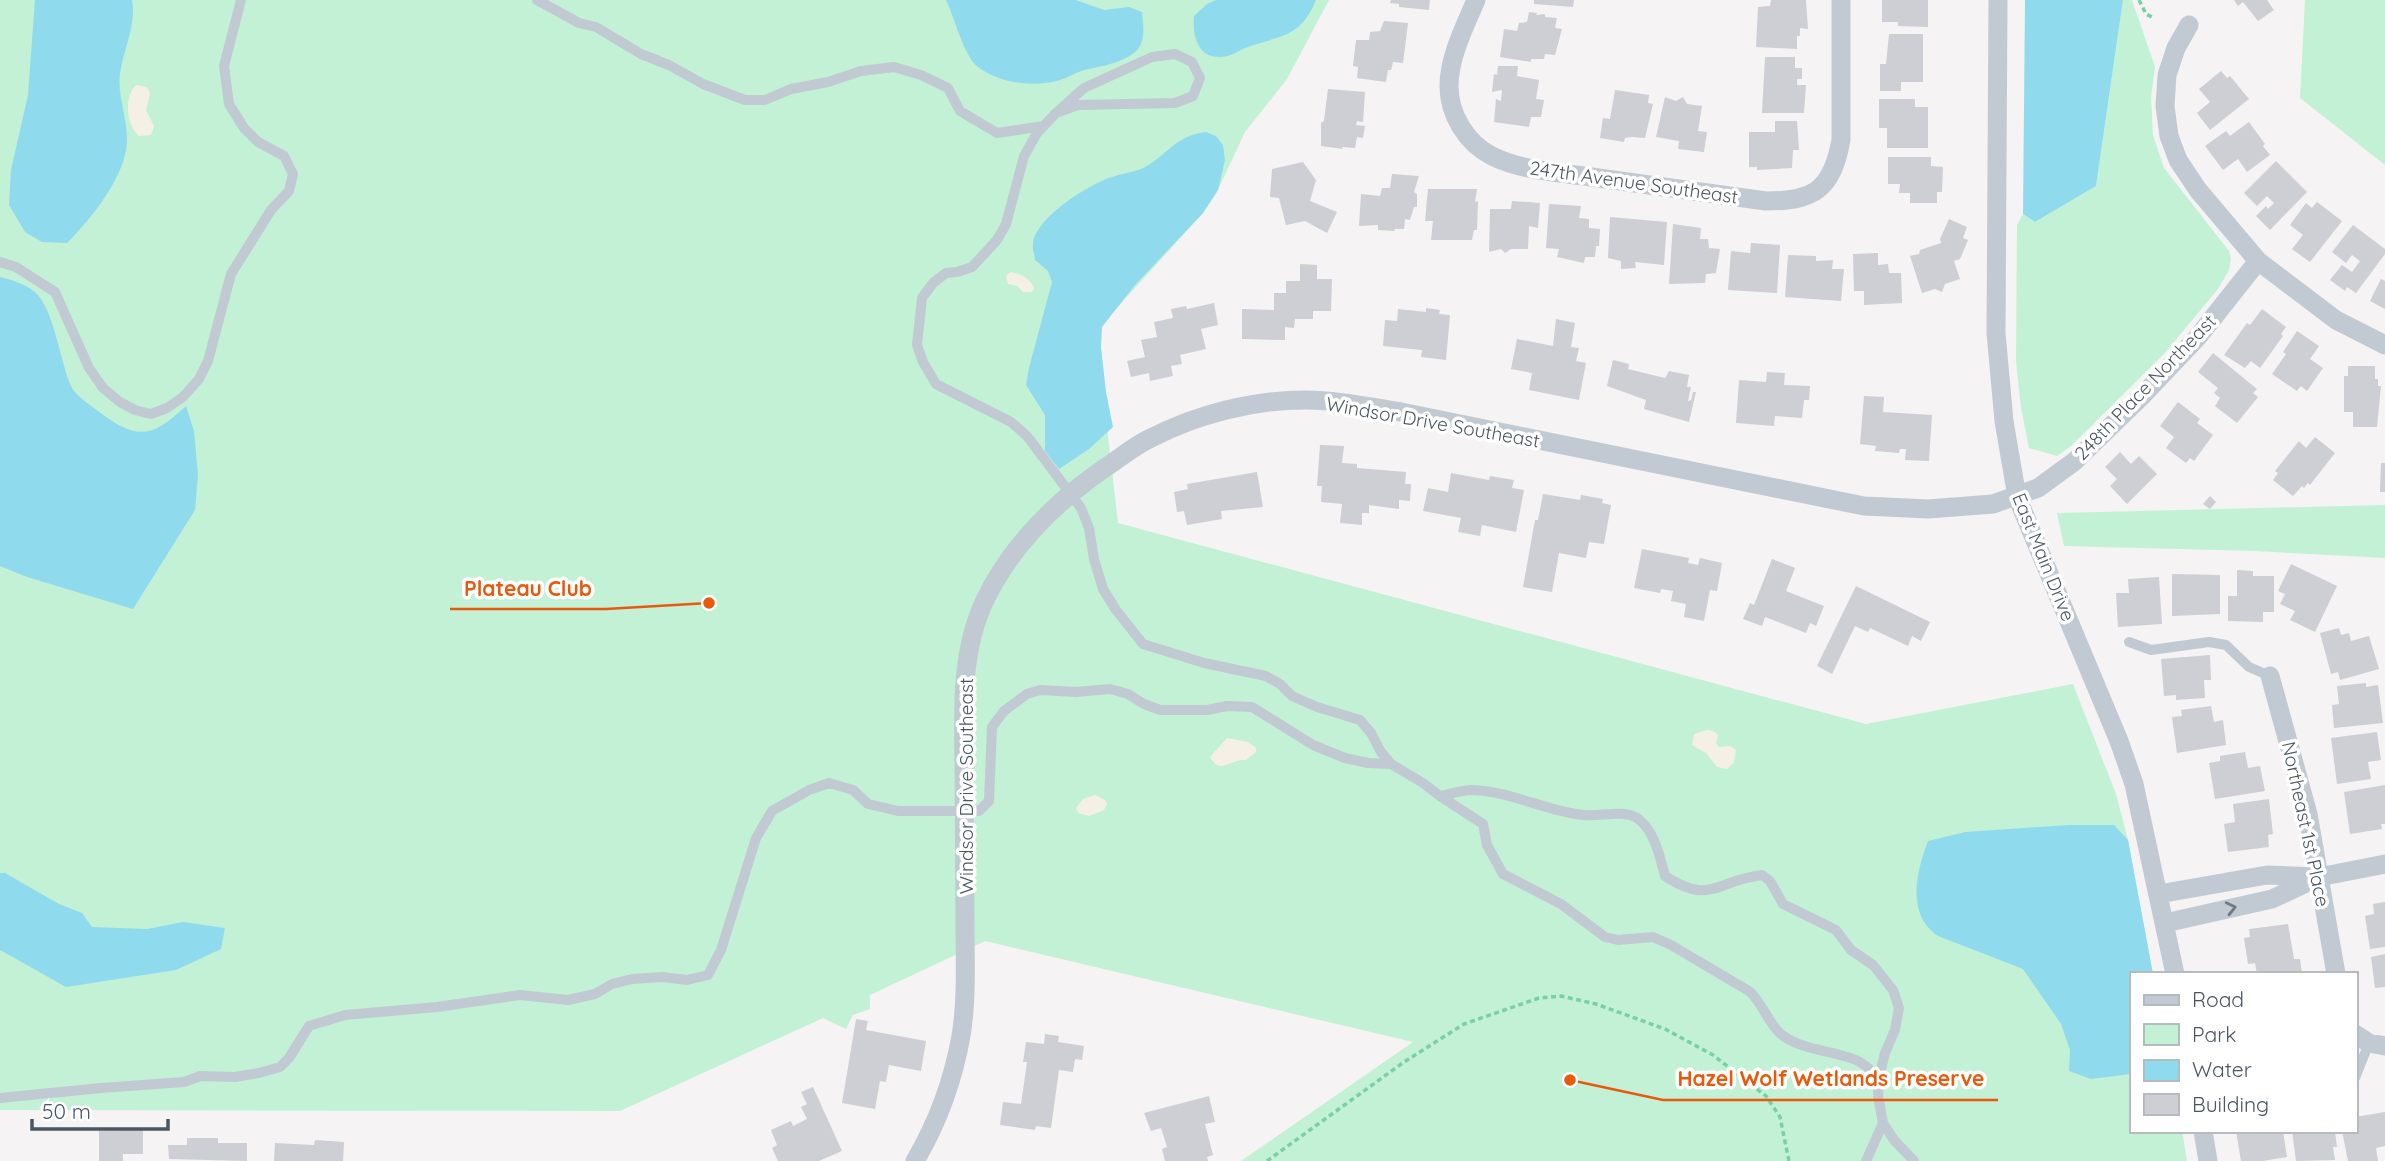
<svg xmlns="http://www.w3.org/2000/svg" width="2385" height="1161" font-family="Quicksand,sans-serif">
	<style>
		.green { fill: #c3f1d5 }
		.sand { fill: #f5f0e5 }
		.water { fill: #90daee }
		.building { fill: #cdcfd5 }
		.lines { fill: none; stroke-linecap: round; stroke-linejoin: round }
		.path { stroke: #7ad0a6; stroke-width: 3.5; stroke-dasharray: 5 3.5; stroke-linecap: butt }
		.lane { stroke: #c1cad2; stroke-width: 10 }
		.street { stroke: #c1cad2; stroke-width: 19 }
		.oneway { stroke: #6e7983 }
		.labels { text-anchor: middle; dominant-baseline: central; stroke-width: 7; stroke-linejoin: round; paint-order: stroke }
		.street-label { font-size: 19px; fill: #4a5661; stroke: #fff }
		.leader { fill: none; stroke: #e8590c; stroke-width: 2.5 }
		.callout-dot { fill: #e8590c; stroke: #fff; stroke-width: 2.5 }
		.callout-label { font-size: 21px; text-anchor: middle; font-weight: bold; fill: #e8590c; stroke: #fff; stroke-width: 7; stroke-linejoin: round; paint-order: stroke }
	</style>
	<rect width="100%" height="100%" fill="#f5f3f3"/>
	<!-- green -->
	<path class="green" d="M0,0H1329L1287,79L1245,132L1218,190L1203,213L1096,331L1118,523L1866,724L2073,684L2116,794L2128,840L2153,974H2131V1131H2182L2187,1161H1241L1413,1042L985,941L870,995V1009L853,1015L846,1029L823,1018L620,1111L0,1110Z
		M2123,0H2132L2155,67L2151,98L2153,135L2164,168L2229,251L2231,258L2229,270L2218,289L2164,354L2071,446L2057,456L2029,448L2021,408L2016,362L2017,225L2023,214L2035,222L2096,186Z
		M2305,0H2385V165L2300,98Z
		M2385,505V558L2256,551L2064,546L2057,513Z"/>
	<!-- sand -->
	<path class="sand" d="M136,85L147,87L150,93L146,110L154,126L151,135L139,136C126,125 124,97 136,85Z
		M1010,272C1019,273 1032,279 1034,289L1031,292H1023L1017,286L1008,284L1006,276Z
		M1707,730L1713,731L1718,735L1716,743L1719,747L1730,746L1736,750L1734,762L1727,769L1717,767L1706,753L1692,745L1694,734Z
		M1227,738L1248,742L1256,748V752L1246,760C1231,759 1226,770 1215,764L1210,757Z
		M1095,795L1105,800L1107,804L1104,810L1089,816L1078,813L1076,808L1083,799Z"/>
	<!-- water -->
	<path class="water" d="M35,0H132C137,25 123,49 120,74C117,94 127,117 127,138C128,174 91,219 67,243L42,242L25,232L9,205L11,170L28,95Z
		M946,0H1076L1104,10L1129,7L1142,12C1143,24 1146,39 1138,49C1128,61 1104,66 1089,69C1079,70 1070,77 1060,80C1034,88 999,83 978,67C964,57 954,16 946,0Z
		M1216,0H1316C1301,37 1282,35 1248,47C1241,49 1235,54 1228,56C1200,62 1192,40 1194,16L1207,4Z
		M2025,0H2123L2096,186L2035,222L2023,214Z
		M1206,132L1216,136L1223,145L1225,160L1218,190L1203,213L1135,285L1102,327L1101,347L1106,392L1113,427L1089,449L1059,469L1045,451V415L1026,385L1029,368L1052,282L1048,271L1035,260C1035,255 1032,249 1033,244C1035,218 1087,186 1109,178C1119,174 1131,173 1141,169C1167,157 1173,136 1206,132Z
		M0,277C13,280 29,285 38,295C55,315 60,361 71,386C76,396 89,404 98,411C136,440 151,439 186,406L194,431L198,475L195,510L133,609L27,577L0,566Z
		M2069,825H2114L2128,840L2153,974H2131V1074L2091,1079L2069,1071L2070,1050L2061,1024L2023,969L1938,936C1906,914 1916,873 1928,841L1965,832Z
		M0,873H5L59,904L82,913L92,927L147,929L183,922L225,928L221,949L176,970L66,987L0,950Z"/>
	<!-- building -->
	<path class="building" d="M1391,0H1430L1429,10L1399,7V4L1390,3Z
		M1534,0H1574L1573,7L1534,4Z
		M1771,0H1806L1808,29L1800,28V36H1797V49L1756,47L1758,7L1770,6Z
		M1882,0H1928V27L1898,26V22H1882Z
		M2234,0H2267L2274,10L2258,21L2243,2L2238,6Z
		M1529,12L1537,13L1536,15L1545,14V17L1557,18L1555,28L1562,29L1555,55L1545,54L1544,59H1531V62L1500,57L1504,29L1517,31L1519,23L1527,22Z
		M1384,21L1408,23L1403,63L1393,62L1391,70H1388L1386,82L1357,78L1358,67L1353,66L1356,40H1369L1370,32L1380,31Z
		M1889,34H1923V82H1901V91H1880V64H1886Z
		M1765,57H1795V68H1802V79H1797V85H1806L1804,113H1762Z
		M1498,66H1518L1517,76L1539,80L1536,99L1544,100L1541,117H1531L1529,127L1494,122L1496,99L1501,101L1502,90L1492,92L1494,74L1497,75Z
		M2221,71L2227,78L2230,76L2249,99L2210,130L2197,113L2210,102L2199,89Z
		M1328,89L1365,92L1363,122L1357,121L1356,125L1365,126L1363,138L1357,137L1355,148L1342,147L1343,149L1321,146V123L1324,121Z
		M1615,90L1649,95L1648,103L1653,104L1645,138L1632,137L1625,138L1624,142L1600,138L1603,118L1610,119Z
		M1665,97L1676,101L1683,97L1687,104L1702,106L1698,131L1707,132L1704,152L1678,149L1679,141L1656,137Z
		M1879,99H1915V107H1928V148H1887V128H1879Z
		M1775,121H1797L1799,150H1793L1792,168L1757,170V167H1749V132H1775Z
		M2249,122L2265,144L2263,146L2270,155L2247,172L2238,159L2223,170L2205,146L2226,131L2230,136Z
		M1888,157H1931V166L1943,167L1942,192H1937V203H1910V193H1899L1900,184H1888Z
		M2276,161L2307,192L2270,230L2256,216L2266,206L2268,209L2274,203L2267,196L2257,206L2244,193Z
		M1303,162L1316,180L1310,201L1337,212L1327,233L1305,221L1286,225L1279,198L1270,197L1272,169Z
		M1392,174L1419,176L1414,192L1417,194V207H1414L1410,220L1405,219L1404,229H1395L1394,231L1378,230V225L1359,226L1361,194L1380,196L1382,188H1390Z
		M1428,189H1477L1475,202L1478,201L1477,230H1474L1472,240H1431L1433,221H1425Z
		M1512,201L1540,203L1538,228L1529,226L1528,249H1511L1505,253L1501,249L1489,252L1490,209H1511Z
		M2317,202L2342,221L2310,262L2292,249L2303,235L2290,225L2306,203L2312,208Z
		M1549,204L1581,206L1579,218L1589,219V228L1600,229L1599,246H1596L1595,257H1585L1584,263L1557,257L1559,249L1546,248Z
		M1610,217L1667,222L1664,265L1635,262L1636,268L1621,269V261L1608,258Z
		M1949,219L1967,227L1963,238L1968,240L1960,259L1954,261L1960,279L1945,284L1942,292L1935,289L1922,293L1910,256L1919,254L1920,250L1941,243L1940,239Z
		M1673,224L1701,228L1700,239H1708L1709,248L1720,249L1716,273L1706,274L1705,283L1669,284Z
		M2353,225L2385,249V254L2356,293L2347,287L2345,291L2330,280L2342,265L2352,272L2360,261L2352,255L2346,263L2332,252Z
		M1751,243L1780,245L1777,293L1728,290L1731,251L1750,253Z
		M1878,253V265L1888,264L1889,273H1901L1902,303L1864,305V291H1854L1853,254Z
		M1788,255L1816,256V261L1833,260L1832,269H1844L1841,301L1785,297Z
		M1300,264L1317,265V279H1332L1331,311H1313V319H1295L1294,328L1285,327V340L1242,339V309L1274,310V293H1286V281H1300Z
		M2381,279L2385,281V309L2370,301Z
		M1214,303L1218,325L1201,329L1206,349L1180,355L1182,364L1171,366L1173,376L1150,381L1149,373L1131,377L1127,361L1145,357L1141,340L1157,337L1154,322L1173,318L1171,309L1186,306L1187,309Z
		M1426,308L1440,310L1439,314L1450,315L1446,360L1421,357L1422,350L1383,346L1385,320L1397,321L1398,309L1426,312Z
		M2262,309L2286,327L2281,334L2283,336L2260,368L2251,361L2245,368L2224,355L2247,323L2250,325Z
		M1556,319L1575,323L1571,347L1579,348L1576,361L1586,363L1579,400L1529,390L1532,373L1511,369L1517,339L1553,346Z
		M2297,331L2319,346L2310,359L2323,368L2307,391L2301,386L2297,391L2272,374L2286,354L2283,352Z
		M2213,353L2257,389L2253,393L2258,397L2237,423L2215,406L2220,398L2214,393L2218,388L2198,372Z
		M1613,360L1629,364L1628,369L1665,378L1669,371L1689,375L1687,387H1691L1688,401L1691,400L1693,392H1696L1689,422L1644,409L1646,400L1607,386Z
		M2348,366H2375V379H2378V386H2381L2377,427H2353V412H2344V376H2348Z
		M1767,372L1785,373L1784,385L1810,386L1809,400H1804L1802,418L1775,416L1774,426L1736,423L1739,380L1766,382Z
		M1864,396L1884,397L1883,412L1932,415L1929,461L1905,460L1906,449H1900L1899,453L1875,451L1876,446L1860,444Z
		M2178,402L2200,419L2197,423L2213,435L2194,461L2190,458L2186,463L2166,448L2174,437L2160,426Z
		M2315,437L2335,453L2310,485L2308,483L2304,488L2302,486L2293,496L2273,480L2278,473L2275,471L2299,441L2306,448Z
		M1320,445L1344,446L1342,463L1357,464V468L1406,472L1405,484H1411L1410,501L1399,500V509L1369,505V513H1362V525L1340,523L1342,504L1321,502L1322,486H1317Z
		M2120,452L2131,464L2139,456L2157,474L2127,504L2110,486L2117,479L2105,467Z
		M2381,463H2385V492H2380Z
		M1257,472L1263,507L1221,511L1222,519L1187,525L1184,511L1177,512L1174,492L1188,489L1187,484Z
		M1451,473L1489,480L1490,476L1514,480L1512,488L1524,490L1516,532L1482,525L1480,536L1458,532L1461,518L1423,511L1428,488L1448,492Z
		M1543,494L1580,500L1581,495L1603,499L1602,503L1611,505L1604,544L1589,542L1586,558L1559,553L1552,592L1523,587L1535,520H1538Z
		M2210,496L2216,502L2210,509L2203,504Z
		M1642,549L1689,558L1688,563L1698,565L1700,558L1722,563L1717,591L1710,590L1704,621L1684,617L1686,604L1671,601L1673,591L1661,589L1660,593L1634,588Z
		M1772,559L1795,568L1786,591L1824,606L1816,626L1810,623L1806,633L1765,617L1762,626L1743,619L1750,603L1754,605Z
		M2291,564L2337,586L2315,632L2290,620L2295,611L2280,604L2285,594L2278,591Z
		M2237,570L2253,571V576H2274V612H2263V622L2228,621V596H2237Z
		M2172,574L2220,575V614L2172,616Z
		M2159,577L2162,624L2118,627L2116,593H2129L2128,579Z
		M1856,586L1930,622L1921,641L1912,636L1908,646L1870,628L1868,632L1855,626L1832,674L1817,666Z
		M2339,628L2341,635L2349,633L2351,641L2369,636L2379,669L2340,680L2338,672L2331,674L2320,633Z
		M2210,655L2211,680H2204L2205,698L2176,700V695L2164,696L2161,659Z
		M2366,683V687L2378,685L2383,723L2334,728L2332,705L2339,704L2337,686Z
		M2211,706L2214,722L2223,720L2226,745L2177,753L2172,717L2182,716L2181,710Z
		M2377,732L2381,760L2368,762L2371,779L2337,784L2331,738Z
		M2245,752L2248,768L2260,766L2265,791L2215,799L2209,763L2220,761V756Z
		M2385,785V824H2381L2382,829L2350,834L2344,792Z
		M2269,799L2273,834L2268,835L2269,847L2228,852L2224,824L2235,822L2233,804Z
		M2385,902V947L2370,949L2365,916L2374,914L2373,904Z
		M2288,924L2294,959H2300L2302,973L2257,974L2255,963L2248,964L2244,938L2250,937L2249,929Z
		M2385,954V987L2375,988L2371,957Z
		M856,1019L868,1021L866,1030L926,1041L921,1071L889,1065L886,1082L880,1081L875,1109L842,1103Z
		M1045,1034L1059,1036L1058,1042L1084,1046L1082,1060L1075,1059L1073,1072L1059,1070L1051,1128L1036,1126L1035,1130L1000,1125L1003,1102L1021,1104L1027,1062H1023L1026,1042L1044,1044Z
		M813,1087L842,1151L819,1161H778L772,1148L777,1145L771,1130L791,1121L793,1126L807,1119L801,1107L807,1104L801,1092Z
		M1209,1096L1215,1122L1205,1124L1213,1155L1207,1157L1208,1161H1165L1162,1149L1167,1147L1161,1128L1151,1131L1144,1113Z
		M2385,1112V1146L2376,1148L2378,1161H2348L2342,1131H2355V1117Z
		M143,1130V1154H123V1161H99V1131Z
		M2236,1131H2283L2287,1157L2263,1161H2241Z
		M2292,1131H2335L2337,1147H2333L2335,1160L2296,1161Z
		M187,1138H218V1143H247V1161L169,1159L168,1145H187Z
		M315,1140L344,1142L343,1161H274L275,1143L314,1145Z"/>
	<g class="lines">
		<!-- path -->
		<path class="path" d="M2139,0L2146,14L2154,18
			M1267,1161L1404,1062L1464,1024L1539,998L1561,996L1596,1004L1665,1029L1713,1055L1766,1096L1780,1117L1789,1161"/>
		<!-- lane -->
		<path class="lane" d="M537,0L579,23L596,27L641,54L669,65L703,84L745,100H765L791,89L828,82L861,71L894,67L921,75L948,88L960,111L997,133L1044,126
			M1056,113L1078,105L1175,103L1193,96L1200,78L1192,62L1175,54L1152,57L1084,88L1056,113L1037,133L1024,156L1006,224L997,240L972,267L957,272L946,273L933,283L922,298L917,345L923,362L936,384L1011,422L1027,436L1081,508L1089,528L1094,559L1103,589L1116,610L1143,644L1204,663L1266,676L1280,684L1292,696L1317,707L1360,720L1371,733L1381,752L1391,764L1423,783L1440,796C1450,794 1462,790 1472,790C1511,791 1545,811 1583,815C1600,817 1622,809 1637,818C1654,829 1660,857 1665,876C1710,906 1718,880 1762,875L1770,881L1783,904L1836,930L1851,950L1873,965L1893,990L1899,1008L1895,1030L1885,1053L1879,1077L1878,1096L1883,1123
			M0,262L16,267L55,292L89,368L103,388L120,402L135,410L151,414L167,408L183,397L199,379L208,361L231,274L271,210L289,191L293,174L284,156L258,142L244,128L229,104L224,66L241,0
			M2129,642L2151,650L2209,642L2226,645L2249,667L2270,676
			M1440,796L1483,824L1487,845L1503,874L1561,904L1605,937L1618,940L1653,937L1671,945L1749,991C1763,1003 1768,1024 1782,1035C1803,1051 1833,1050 1856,1060C1865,1064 1872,1071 1879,1077
			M2355,1078L2369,1043
			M0,1098L101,1088L184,1082L200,1076L235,1077L259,1073L280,1067L289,1058L309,1026L345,1015L437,1007L520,995L568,1000L595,994L612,984L632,979L662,977L687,980L708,975L721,950L756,838L772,811L809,790L829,783L853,790L868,804L898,811H979L989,801L992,727L1004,711L1027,694L1040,690L1076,692L1110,689L1128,694L1144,704L1160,710H1207L1227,706L1252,707L1313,745L1345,758L1368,763L1391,764
			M1866,1161L1883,1123L1894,1140L1914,1161"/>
		<!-- street -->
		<path class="street" d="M1476,0C1465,26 1449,57 1449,86C1449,114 1466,143 1492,156C1522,171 1558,172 1591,177C1649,185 1707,193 1766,201C1815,201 1832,189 1841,140V0
			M1998,0L1996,333L2004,421L2017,497L2119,741L2134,784L2175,974
			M2189,25L2176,48L2167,75L2165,106L2169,136L2178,160L2198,190L2258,261L2336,320L2385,345
			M2270,676L2308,814L2336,974
			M2319,877L2385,864
			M2159,894L2267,875L2319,877L2272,899L2165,923
			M2355,1034L2369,1043L2385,1046
			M2203,1131L2208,1161
			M915,1161C938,1122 953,1081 961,1036C967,1000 965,961 965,924C965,870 964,817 964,763C963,709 961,650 985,600C1013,542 1062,496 1115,461C1126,453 1138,444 1151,438C1198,414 1253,400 1305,400C1337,400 1370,407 1401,412L1864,506L1928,509L1993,504L2038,488L2075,461L2142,396L2197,338L2258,261"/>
	</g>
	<!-- one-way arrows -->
	<defs><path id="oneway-chevron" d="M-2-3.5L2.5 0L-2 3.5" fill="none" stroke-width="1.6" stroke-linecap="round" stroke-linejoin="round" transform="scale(1.75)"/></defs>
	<use class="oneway" href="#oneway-chevron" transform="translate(2231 908) rotate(-13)"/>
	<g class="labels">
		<!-- street labels -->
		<g class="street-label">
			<text transform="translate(1634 182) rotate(8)">247th Avenue Southeast</text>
			<text transform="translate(2145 387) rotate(-46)">248th Place Northeast</text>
			<text transform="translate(1433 422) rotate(10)">Windsor Drive Southeast</text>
			<text transform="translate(2044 557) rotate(68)">East Main Drive</text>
			<text transform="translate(966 786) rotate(-90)">Windsor Drive Southeast</text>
			<text transform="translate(2306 824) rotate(78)">Northeast 1st Place</text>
		</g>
	</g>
	<!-- callouts -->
	<path class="leader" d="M709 603L606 609H450M1570 1080L1663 1100H1998"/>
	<g class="callout-dot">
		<circle cx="709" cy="603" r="7"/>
		<circle cx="1570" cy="1080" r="7"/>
	</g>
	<g class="callout-label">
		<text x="528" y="596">Plateau Club</text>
		<text x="1831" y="1086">Hazel Wolf Wetlands Preserve</text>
	</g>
	<!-- legend -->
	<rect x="2130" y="972" width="228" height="161" fill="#ffffff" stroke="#b7bbc0" stroke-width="2"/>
	<rect x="2144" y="995" width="35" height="10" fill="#c1cad2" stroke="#b7bbc0" stroke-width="2"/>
	<text x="2192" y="1007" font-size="21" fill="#4a5661">Road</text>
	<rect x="2144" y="1024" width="35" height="21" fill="#c3f1d5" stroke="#b7bbc0" stroke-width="2"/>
	<text x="2192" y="1042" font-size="21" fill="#4a5661">Park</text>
	<rect x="2144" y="1060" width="35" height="21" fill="#90daee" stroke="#b7bbc0" stroke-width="2"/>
	<text x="2192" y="1077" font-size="21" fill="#4a5661">Water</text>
	<rect x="2144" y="1094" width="35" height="21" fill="#cdcfd5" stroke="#b7bbc0" stroke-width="2"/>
	<text x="2192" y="1112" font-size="21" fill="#4a5661">Building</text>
	<!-- scale -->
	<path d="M32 1119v10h136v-10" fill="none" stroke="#4a5661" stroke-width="3.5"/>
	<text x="42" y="1119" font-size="21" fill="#4a5661" stroke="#ffffff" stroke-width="5" paint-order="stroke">50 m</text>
</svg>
